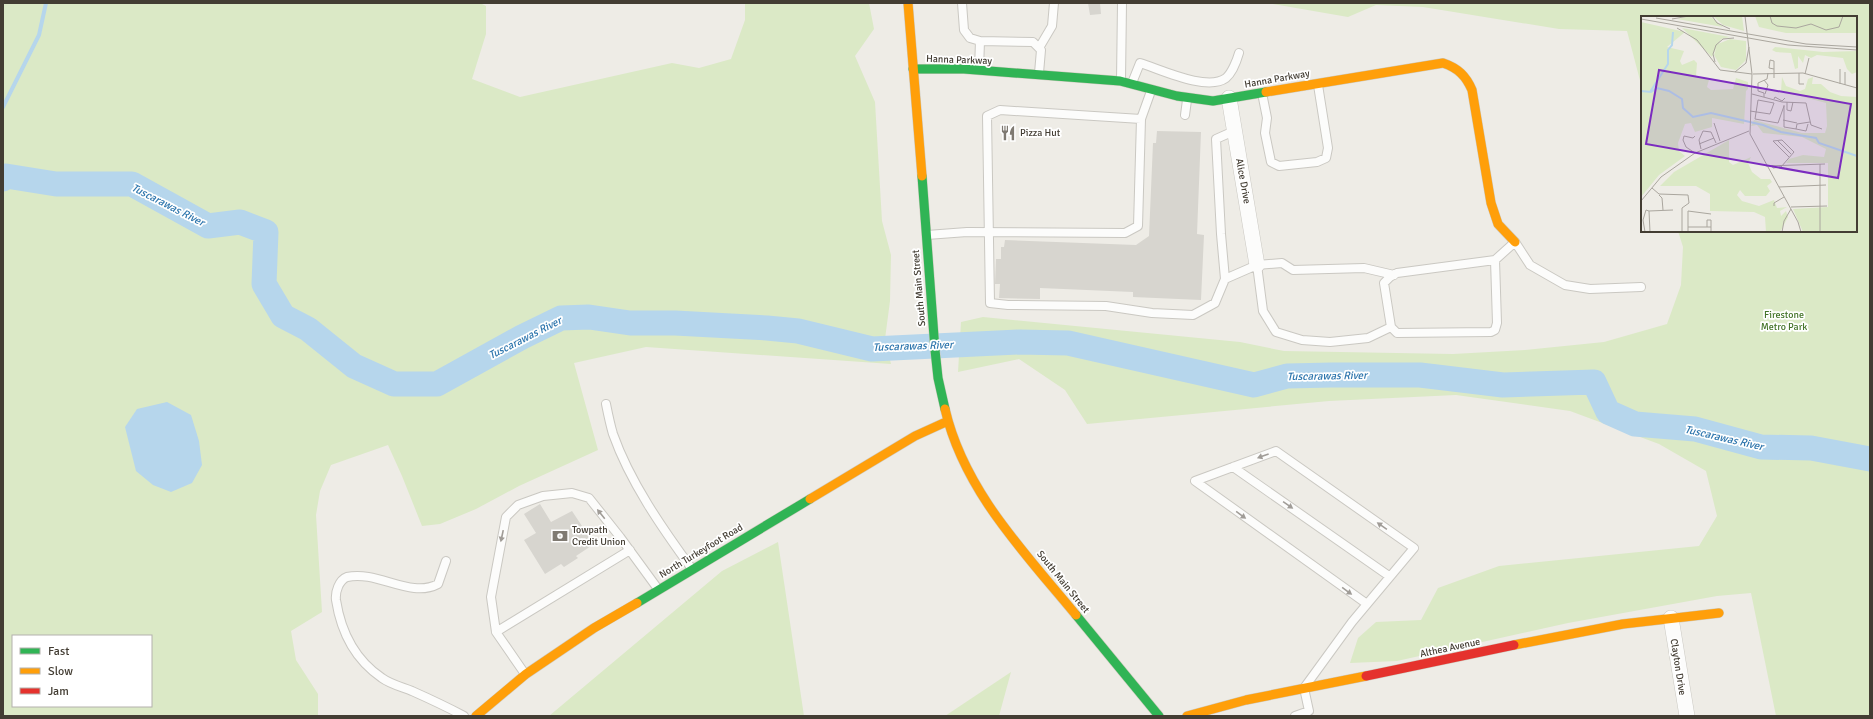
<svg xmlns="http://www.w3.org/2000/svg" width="1873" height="719" font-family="Signika,sans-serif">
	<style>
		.green { fill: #dbe9c6; fill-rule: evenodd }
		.water { fill: #b6d6ec }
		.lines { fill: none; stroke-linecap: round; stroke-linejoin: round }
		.stream { stroke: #b6d6ec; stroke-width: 4 }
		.river { stroke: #b6d6ec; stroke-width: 25 }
		.building { fill: #d7d5cf }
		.lane-casing { stroke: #cac8c2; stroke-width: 10 }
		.street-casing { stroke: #cac8c2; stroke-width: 16 }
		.fast-casing { stroke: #cec9bd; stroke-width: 10 }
		.slow-casing { stroke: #cec9bd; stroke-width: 10 }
		.jam-casing { stroke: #cec9bd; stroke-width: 10 }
		.lane { stroke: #fcfcfb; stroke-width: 8 }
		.street { stroke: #fcfcfb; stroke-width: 15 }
		.fast { stroke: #30b455; stroke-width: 9 }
		.slow { stroke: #ff9f0a; stroke-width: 9 }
		.jam { stroke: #e5322d; stroke-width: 9 }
		.oneway { fill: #a09c97 }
		.labels { text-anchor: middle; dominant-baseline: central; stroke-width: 3.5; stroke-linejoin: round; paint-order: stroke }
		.street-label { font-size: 10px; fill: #433d33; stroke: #fff }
		.poi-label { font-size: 10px; fill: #433d33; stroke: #fff; text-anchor: start }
		.park-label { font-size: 10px; fill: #437328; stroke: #fff }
		.water-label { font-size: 11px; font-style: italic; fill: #2e76ad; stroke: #fff }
		.inset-river { fill: none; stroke: #b6d6ec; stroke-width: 2 }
		.inset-road { fill: none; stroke: #aaa69e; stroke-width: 1 }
		.view { fill: #7b2cbf; fill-opacity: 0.15; stroke: #7b2cbf; stroke-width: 2 }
		.inset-edge { fill: none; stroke: #433d33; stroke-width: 2 }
	</style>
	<rect width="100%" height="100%" fill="#eeece6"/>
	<!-- green -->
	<path class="green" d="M3,3H480L486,6V34L472,79L520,97L672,63L699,68L731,59L745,20V3H869L874,29L855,56L875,102L882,221L891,255L890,301L885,339L891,364L646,347L574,363L598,450L519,486L476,509L440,524L422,526L402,476L388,445L331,465L320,491L316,515L322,612L291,631L296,660L318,694V716H3ZM13,636H151V706H13Z
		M1267,3H1870V716H1776L1751,593L1717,596L1568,623L1397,661L1350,663L1358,638L1376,622L1421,620L1438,588L1499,566L1699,546L1717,516L1706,471L1659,444L1570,411L1456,395L1329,401L1087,424L1065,390L1019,359L958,372L961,322L983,317L1240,342L1284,351L1453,354L1525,350L1604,342L1667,324L1681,285L1683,247L1678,231H1856V17H1642V88L1627,31L1559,29L1423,7L1376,5L1348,17Z
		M778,542L804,716H549L722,571Z
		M1011,672L999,716H945Z"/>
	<!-- water -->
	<path class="water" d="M167,402L191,415L199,441L202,465L192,483L171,492L153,485L136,471L125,427L137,409Z"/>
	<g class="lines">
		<!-- stream -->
		<path class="stream" d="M3,107L39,35L46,3"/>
		<!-- river -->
		<path class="river" d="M3,179L6,176L56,184H132L208,226L240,222L266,232L264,284L283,316L308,329L354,366L394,384H437L522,337L561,318L589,317L630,323H675L767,328L798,331L872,349L1019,342L1068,343L1254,385L1287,376L1332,375H1420L1503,385L1594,382L1608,412L1635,424L1695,429L1761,447L1811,448L1870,459"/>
	</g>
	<!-- building -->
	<path class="building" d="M1088,3H1100L1101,14L1090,15Z
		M1157,131L1201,132L1197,234L1204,235L1201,300L1133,297V292L1040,288V299L999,298L1000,284H995L996,259H1001V247H1004L1005,240L1136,245L1149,236L1153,143H1156Z
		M540,504L551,522L572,511L594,544L576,556L578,558L564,567L561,564L545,574L524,540L536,533L524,514Z"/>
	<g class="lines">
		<defs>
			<path id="lane" d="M962,3L964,30L970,38L980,41L1033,42L1041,50L1039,73
				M1039,48L1052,26L1054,3
				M979,70L980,41
				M1121,80L1122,3
				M1132,83L1140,63C1160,69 1207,92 1226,78C1232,73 1237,60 1239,53
				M1262,93L1267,118L1265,133L1271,162L1279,166L1317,162L1326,158L1328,148L1318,85
				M1185,115L1187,100
				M1141,119L1000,110L987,116L990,303L1008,305L1106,306L1152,313L1193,315L1215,303L1225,279L1221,234L1216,139L1234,131
				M927,235L967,232L1125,233L1138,226L1141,119L1151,91
				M1495,260L1497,323L1495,330L1491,332L1397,333L1391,327L1384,283L1390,277L1397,273L1495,260L1515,242L1530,265L1565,285L1590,289L1641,287
				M1257,265L1263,311L1276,332L1302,340L1330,342L1368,338L1391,327
				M1225,279L1257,265L1282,263L1293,270L1364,268L1394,275
				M606,404C608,414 610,424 613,434C630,482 662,528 692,569
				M1233,467L1389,576
				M446,561L438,584C410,599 378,570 347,577C339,580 335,592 336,600C341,632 354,659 382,678C390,684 402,687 412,691C430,699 447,707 464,716
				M496,632L630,550
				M525,674L496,632L491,597L506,517L518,505L543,496L572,493L589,498L620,537L658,589
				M1295,716L1309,711L1304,688L1352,622L1414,548L1276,451L1195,481L1367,604"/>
			<path id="street" d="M1229,98L1257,265
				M1671,618L1687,716"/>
			<path id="fast" d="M913,69H964L1120,81L1177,96L1213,101L1266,92
				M922,176L935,350L938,378L945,409
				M637,603L810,499
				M1076,615L1159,716"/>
			<path id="slow" d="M908,3L922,176
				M1266,92L1443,63C1458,68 1466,76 1472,90L1491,203L1498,224L1515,242
				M945,409C964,491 1025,553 1076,615
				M810,499L915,436L948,421
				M1514,645L1623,624L1719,613
				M476,716L526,674L594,628L637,603
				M1187,716L1246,700L1366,676"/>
			<path id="jam" d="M1366,676L1514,645"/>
		</defs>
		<!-- lane casing -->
		<use href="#lane" class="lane-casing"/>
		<!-- street casing -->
		<use href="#street" class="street-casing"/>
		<!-- fast casing -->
		<use href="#fast" class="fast-casing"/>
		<!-- slow casing -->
		<use href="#slow" class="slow-casing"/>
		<!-- jam casing -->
		<use href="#jam" class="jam-casing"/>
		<!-- lane -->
		<use href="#lane" class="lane"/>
		<!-- street -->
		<use href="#street" class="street"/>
		<!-- fast -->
		<use href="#fast" class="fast"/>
		<!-- slow -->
		<use href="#slow" class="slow"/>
		<!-- jam -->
		<use href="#jam" class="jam"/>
	</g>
	<!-- one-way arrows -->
	<defs><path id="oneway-solid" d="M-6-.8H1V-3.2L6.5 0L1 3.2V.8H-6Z"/></defs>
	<g class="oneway">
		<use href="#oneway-solid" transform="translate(1263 456) rotate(160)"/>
		<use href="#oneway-solid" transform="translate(1288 505) rotate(35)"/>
		<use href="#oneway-solid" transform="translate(601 514) rotate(-129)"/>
		<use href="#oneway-solid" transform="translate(1241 515) rotate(36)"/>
		<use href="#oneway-solid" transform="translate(1382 526) rotate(-145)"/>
		<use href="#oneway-solid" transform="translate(502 536) rotate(102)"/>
		<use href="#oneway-solid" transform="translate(1347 591) rotate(36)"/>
	</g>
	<!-- icons -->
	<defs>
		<symbol id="restaurant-bare" viewBox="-9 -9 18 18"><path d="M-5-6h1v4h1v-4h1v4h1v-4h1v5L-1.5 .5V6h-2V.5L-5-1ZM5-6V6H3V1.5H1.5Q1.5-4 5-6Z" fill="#7f7a72" stroke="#fff" stroke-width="2.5" paint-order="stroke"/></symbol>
		<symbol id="bank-bare" viewBox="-9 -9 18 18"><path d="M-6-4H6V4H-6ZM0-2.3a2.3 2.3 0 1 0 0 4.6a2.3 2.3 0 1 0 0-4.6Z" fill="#7f7a72" stroke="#fff" stroke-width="2.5" paint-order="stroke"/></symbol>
	</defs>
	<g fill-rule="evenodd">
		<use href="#restaurant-bare" x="997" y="122" width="22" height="22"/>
		<use href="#bank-bare" x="549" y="525" width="22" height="22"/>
	</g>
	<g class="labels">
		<!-- street labels -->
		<g class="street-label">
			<text transform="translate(959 60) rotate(2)">Hanna Parkway</text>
			<text transform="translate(1277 79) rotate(-10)">Hanna Parkway</text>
			<text transform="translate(1243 181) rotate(80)">Alice Drive</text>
			<text transform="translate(919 288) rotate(-95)">South Main Street</text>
			<text transform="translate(701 551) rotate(-31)">North Turkeyfoot Road</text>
			<text transform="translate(1063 582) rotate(51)">South Main Street</text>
			<text transform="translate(1450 648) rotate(-12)">Althea Avenue</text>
			<text transform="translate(1678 667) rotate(81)">Clayton Drive</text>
		</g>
		<!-- poi labels -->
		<g class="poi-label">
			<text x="1020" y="133">Pizza Hut</text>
			<text x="572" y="530">Towpath<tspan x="572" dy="12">Credit Union</tspan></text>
		</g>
		<!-- park labels -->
		<g class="park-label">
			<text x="1784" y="315">Firestone<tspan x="1784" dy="12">Metro Park</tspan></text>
		</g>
		<!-- water labels -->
		<g class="water-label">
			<text transform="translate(168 205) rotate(27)">Tuscarawas River</text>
			<text transform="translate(525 338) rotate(-27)">Tuscarawas River</text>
			<text transform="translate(913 346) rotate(-2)">Tuscarawas River</text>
			<text transform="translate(1327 376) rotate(-1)">Tuscarawas River</text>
			<text transform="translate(1724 438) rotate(13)">Tuscarawas River</text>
		</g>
	</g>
	<!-- overview -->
	<g transform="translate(1641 16)">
		<rect width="216" height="216" fill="#eeece6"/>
		<path d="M50,0H69L82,11L36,3ZM72,0H101L103,15L82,9ZM114,0H216V17H145L118,11ZM0,6L44,16L26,31L43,35L39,45L41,49L53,44L56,47L55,60L68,64L66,71L70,74L92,73L95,62L107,66V73L105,75L103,108L71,102V111L54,116L50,107L44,108L37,127L38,135L44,140L18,159L0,181ZM41,12L89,21L80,23L71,41ZM89,23L105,25V44L95,54L80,51L73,39L77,28ZM134,31L182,36L216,35V56L211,58L206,53L202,42L176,39L170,42L164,39L162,47L157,40V52L154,53L150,37L135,36L131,34ZM141,61L145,70L159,75L164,73L167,63L172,61L171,68H180L189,76L200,80L216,81V216H162L152,193L187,191V147H145L148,143L162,139L183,141L185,133L161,121L122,117L116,109L110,110L113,104L161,117H184L186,110L185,87L140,75ZM88,124V146L92,149L110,141L107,147L111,156L120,163H129L131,166L126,170L129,175L125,180H104L99,174L96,179L101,185L118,190L133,184L136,192L146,191L139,195L140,200L145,195L147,201L139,216H125L124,201L113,196L69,195V178L55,170H19L33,156Z" fill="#dbe9c6"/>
		<path class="inset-river" d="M0,75L10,76L16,72L28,75L41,83L42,92L52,101L70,97L122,109L140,116L175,122L178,127L216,140M9,76L27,48V34L31,29L32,16"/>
		<path class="inset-road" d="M71,0L76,7L89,13M104,0L111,58L109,118L157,206L160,216M129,0L131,7L136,10L155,12L170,8L185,14L198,11L202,0M15,2L165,28L216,31M0,3L147,29L216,34M31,3L48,0M36,12L56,24L79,54L111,58M74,46L72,38L75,29L82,23L93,22M133,53L128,52L129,44L133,45V62M94,56L105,47L108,31M158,57V68H163M112,58L162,57L216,72M164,58L168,42M123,64L127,69L124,78M199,68V53M204,69V56M111,78L141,86L165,87L170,109L181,113M123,81V77L117,75V67L126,63L127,57M133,83L134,81L141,85L144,82M146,86V94L150,95L152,86M133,87L117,84L114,103L137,107L143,90M143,89V111L155,113M109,95L129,98L133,87M142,104L156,107M73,107L79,125M167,108L165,115L155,113L156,108L169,106M137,125L150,138M58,128L73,122M60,133L58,124L62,115L70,116L75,127M54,137L45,131L42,124L43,120L52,122L54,120M179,148V215M131,149L132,152L140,151L153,136L141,124L132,125L148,141M125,150L184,148M138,171L185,169M11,172L18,178L47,179L48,187L41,192V216M18,179L21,182L22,194M0,185L20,161L54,137L108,115M133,190V187L143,181M150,191L186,190M8,195L32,194M47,211H70V216M66,211V204H70V211M4,216L2,204L5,194L8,195L9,216M47,216V195L70,198M141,216L143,205L150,193"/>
		<path class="view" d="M18,54L210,88L197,162L5,128Z"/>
		<rect width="216" height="216" class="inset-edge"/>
	</g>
	<!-- border -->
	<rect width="1873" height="719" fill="none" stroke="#433d33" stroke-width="8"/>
	<!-- legend -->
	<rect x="12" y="635" width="140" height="72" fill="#ffffff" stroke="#b4b1ad"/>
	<rect x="20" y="648" width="20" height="6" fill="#30b455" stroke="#b4b1ad"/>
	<text x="48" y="655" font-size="12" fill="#433d33">Fast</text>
	<rect x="20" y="668" width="20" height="6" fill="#ff9f0a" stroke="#b4b1ad"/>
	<text x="48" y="675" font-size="12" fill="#433d33">Slow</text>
	<rect x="20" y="688" width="20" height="6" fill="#e5322d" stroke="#b4b1ad"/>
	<text x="48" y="695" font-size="12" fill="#433d33">Jam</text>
</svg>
